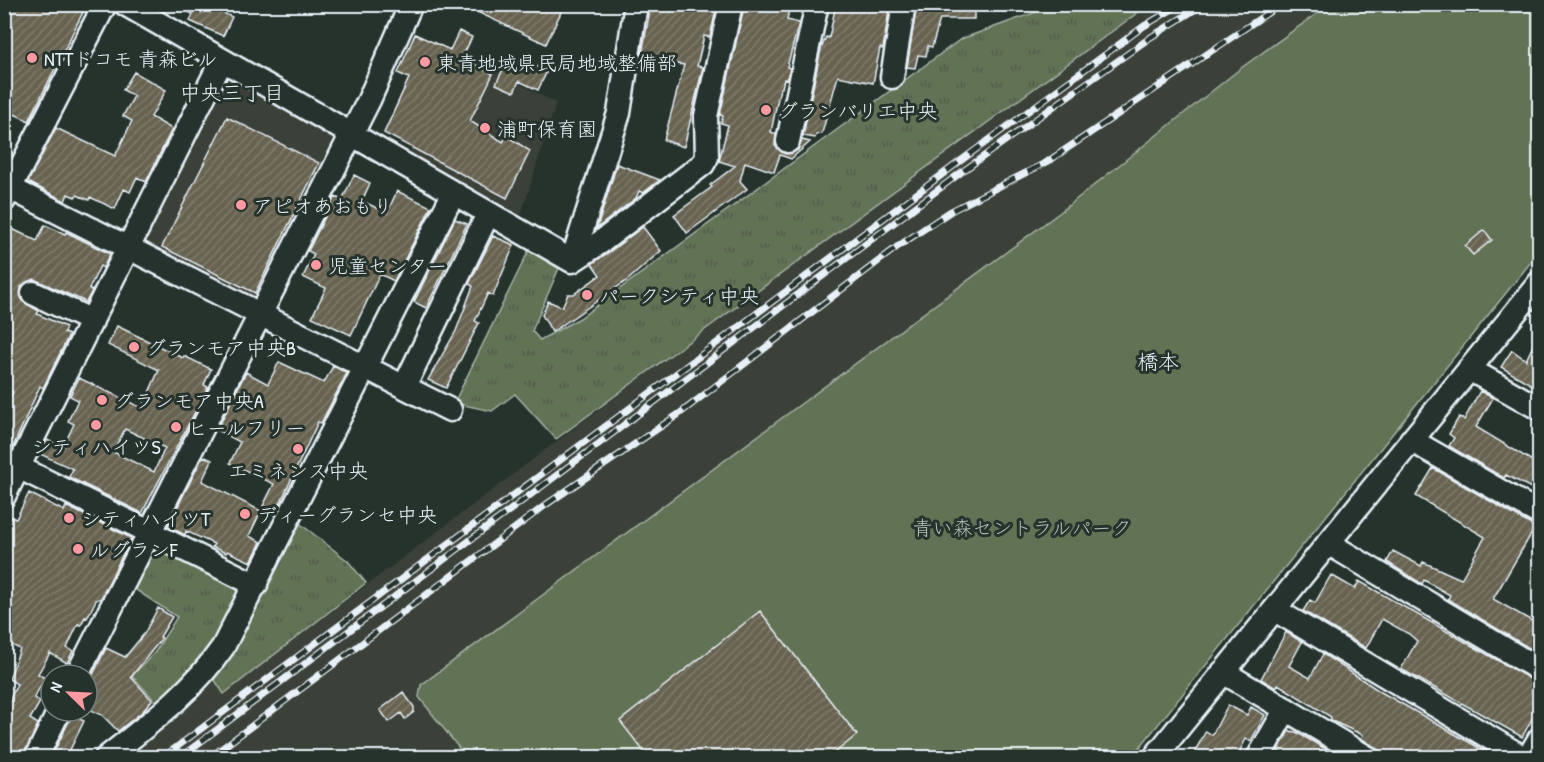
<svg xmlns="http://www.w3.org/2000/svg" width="1544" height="762" font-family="'Patrick Hand','Klee One',sans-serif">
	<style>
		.built { fill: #3a4138 }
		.grass { fill: url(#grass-tufts); stroke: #a5b2a6; stroke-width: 1.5 }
		.park { fill: #627254; stroke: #a5b2a6; stroke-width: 1.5 }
		.building { fill: url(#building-hatch); stroke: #e8f1f8; stroke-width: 1.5; fill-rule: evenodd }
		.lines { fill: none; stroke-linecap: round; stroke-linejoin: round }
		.minor-casing { stroke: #e8f1f8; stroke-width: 27 }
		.minor { stroke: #26332d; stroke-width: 22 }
		.rail-casing { stroke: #e8f1f8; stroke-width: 7 }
		.rail { stroke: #26332d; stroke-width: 4.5; stroke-dasharray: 14; stroke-linecap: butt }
		.poi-dot { fill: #ff9aa2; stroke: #26332d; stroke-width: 2 }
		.labels { text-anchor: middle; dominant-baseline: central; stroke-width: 6; stroke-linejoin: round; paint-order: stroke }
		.poi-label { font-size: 20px; fill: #e8f1f8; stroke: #26332d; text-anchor: start }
		.park-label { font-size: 20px; fill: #b2beb6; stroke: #26332d }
		.neighbourhood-label { font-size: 21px; fill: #e8f1f8; stroke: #26332d }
	</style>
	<defs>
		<pattern id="grass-tufts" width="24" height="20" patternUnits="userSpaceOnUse" patternTransform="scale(1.5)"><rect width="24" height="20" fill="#627254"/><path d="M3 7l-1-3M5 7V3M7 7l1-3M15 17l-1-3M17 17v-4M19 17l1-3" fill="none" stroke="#535b4e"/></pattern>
		<pattern id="building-hatch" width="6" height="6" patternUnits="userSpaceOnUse" patternTransform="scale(1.5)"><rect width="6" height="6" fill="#686351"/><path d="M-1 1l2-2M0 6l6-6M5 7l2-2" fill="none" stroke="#7e7a6b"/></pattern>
	</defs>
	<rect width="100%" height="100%" fill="#26332d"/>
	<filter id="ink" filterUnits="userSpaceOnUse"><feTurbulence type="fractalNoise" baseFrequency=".0167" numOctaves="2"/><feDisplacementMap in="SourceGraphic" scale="12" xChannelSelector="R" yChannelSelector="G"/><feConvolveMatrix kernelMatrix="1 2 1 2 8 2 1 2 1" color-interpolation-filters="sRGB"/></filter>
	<g filter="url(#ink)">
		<!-- built -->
		<path class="built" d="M1148,5H1329L1241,68L1059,213L421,685L419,697L466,757L119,758L214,679L224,693L687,343Z
			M457,51L556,103L520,218L409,153Z
			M236,79L332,135L335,144L259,297L252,298L143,242L222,81Z"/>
		<!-- grass -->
		<path class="grass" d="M1056,5H1148L556,439L515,394L492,411L454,403L529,250L559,268L532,331L540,340L580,318L961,39Z
			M298,522L348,561L366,583L224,694L214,679L242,633Z
			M155,543L241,586L234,614L201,662L161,707L132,676L155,652L177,617L130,586Z"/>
		<!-- park -->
		<path class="park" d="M1329,5H1539V252L1132,757H466L419,697L421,685L1059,213L1241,68Z"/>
		<!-- building -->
		<path class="building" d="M4,4H87L29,121L4,109Z
			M171,4H204L232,17L223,36L190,21L193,14Z
			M460,4H550L562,10L546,44Z
			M651,4L717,6L710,37L704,36L697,66L703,67L684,147L664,140L684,65L655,61V56L642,54Z
			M749,4H790L787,20L799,23L787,67L790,68L787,80L784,79L782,88H780L771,132L776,134L775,146L785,154L798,150L802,140L810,142L791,159L780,155L774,172L745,162L740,181L747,189L687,233L674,215L712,187L710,185L735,166L719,161L728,125L721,123L723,116L720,115L743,11H748Z
			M836,4H890L883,49L880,48L873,83L838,76L822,133L816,135L815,138L803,136L821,49L826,37L829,38Z
			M917,4H974V19H940L932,47L928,46L926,56L918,55L915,68L907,67Z
			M459,31L472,37L462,58L493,74L470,121L503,142L507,136L530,151L507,198L384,133L409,78L398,73L415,34L450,50Z
			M510,54L547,71L538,90L519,81L514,92L496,84Z
			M134,72L166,90L151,117L172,129L146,182L137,177L130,192L124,189L115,209L90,197L89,200L77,195L75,197L68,194L65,201L28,182L56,128L115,156L132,121L123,116L134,96L123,90Z
			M227,117L319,163L255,293L162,247Z
			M617,164L660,180L643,193L639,191L636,198L597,228Z
			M354,175L370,183L362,201L387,213L397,191L431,207L394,281L380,274L351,335L312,317L326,288L303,277L314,254L308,251L335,197L342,200Z
			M455,219L467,224L426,308L414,302Z
			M4,225L37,241L45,225L65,234L66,232L110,254L103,268L100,266L89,289L92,291L86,302L34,279L21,287L22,301L39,311L37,314L66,327L64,333L69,335L43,388L40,386L12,449L4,447V411L13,392L4,388Z
			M643,227L661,251L629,279L552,332L542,315L548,301L562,307L568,294H574L600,275L592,264Z
			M1484,230L1492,240L1473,255L1465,246Z
			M493,236L514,245L493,296L488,293L475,321L479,323L446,388L428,380L456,331L473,286L469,284Z
			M117,326L183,358L184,356L211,369L204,385L208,387L142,513L69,477L73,469L40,454L47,440L63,447L74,424L68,421L78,400L70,396L79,378L142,408L159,370L108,345ZM125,429L165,448L154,472L113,452Z
			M1539,333V389L1501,367L1512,350L1526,360Z
			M279,362L324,383L333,366L347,373L321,423L318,422L276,512L263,506L274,484L230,463L240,442L217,430L246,372L268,384Z
			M1480,391L1493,398L1476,427L1539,465V492L1506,475L1504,478L1449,446L1454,438L1449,434L1459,417L1464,420Z
			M203,456L212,460L202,481L261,511L249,536L261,542L251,562L227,551L226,553L212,547L214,544L186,531L185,535L168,526Z
			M1433,468L1533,526V531L1493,599L1539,625V654L1448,599L1450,595L1424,580L1422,584L1387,562L1393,551L1421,566L1423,562L1461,579L1485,537L1416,496Z
			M29,493L64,511L66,506L131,538L101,598L96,600L87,618L85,617L81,625L78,624L67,648L73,651L67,663L50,653L38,674L45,678L34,698L40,702L30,719L38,724L23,758H4V713L17,684L9,679L20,649L4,641V524L8,516L16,519Z
			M1331,575L1355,589L1359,581L1539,684V714L1536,712L1522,737L1401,669L1417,641L1409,634L1382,619L1366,648L1303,611L1310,600L1315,603Z
			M158,608L172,617L160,637L162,638L131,677L152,700L143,711L118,731L102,715L87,708V687L106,648L125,657L144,634Z
			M760,611L857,735L828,758H649L620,721Z
			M1286,632L1302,642L1289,666L1310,678L1323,654L1381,692L1497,758H1381L1383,752L1362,739L1363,735L1330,720L1331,717L1278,684L1276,688L1261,679Z
			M403,692L414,707V712L405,719L401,713L389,722L380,710Z
			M1228,705L1247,715L1251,707L1265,715L1251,741L1246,739L1236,758H1206L1195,751L1206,731L1212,735Z
			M72,715L84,721L66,758H51Z
			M1289,731L1296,732L1341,758H1290L1278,751Z"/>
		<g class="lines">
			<defs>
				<path id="minor" d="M125,4L572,261
					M892,77L904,4
					M788,141L817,4
					M4,185L450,410
					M4,200L105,4
					M572,261L601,242L703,164L707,157L706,116L731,4
					M572,261L619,113L636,4
					M33,293L92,321
					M1469,369L1540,409
					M405,385L488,214
					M1411,440L1540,514
					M4,460L256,585
					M4,496L222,60
					M1328,543L1540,670
					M1275,610L1524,758
					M1223,672L1368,758
					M77,675L369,100L411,4
					M36,758L59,711
					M106,758C150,723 191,693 223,647L453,194
					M1154,758L1540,282
					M1258,758L1286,709
					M1528,758L1540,738"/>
			</defs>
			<!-- minor casing -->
			<use href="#minor" class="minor-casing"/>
			<!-- minor -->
			<use href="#minor" class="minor"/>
			<defs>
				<path id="rail" d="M162,758L959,162L1144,26L1181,4
					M179,758L963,171L1151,37L1204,4
					M209,758L547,504L679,414L897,247L951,211L1047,162L1281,4"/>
			</defs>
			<!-- rail casing -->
			<use href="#rail" class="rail-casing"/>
			<!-- rail -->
			<use href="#rail" class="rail"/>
		</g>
	</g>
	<!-- markers -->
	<g class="poi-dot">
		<circle cx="32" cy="58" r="6"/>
		<circle cx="425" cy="62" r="6"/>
		<circle cx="766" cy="110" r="6"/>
		<circle cx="485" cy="128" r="6"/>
		<circle cx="241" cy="205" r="6"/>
		<circle cx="316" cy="265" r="6"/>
		<circle cx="587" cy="295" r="6"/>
		<circle cx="134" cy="347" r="6"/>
		<circle cx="102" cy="400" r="6"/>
		<circle cx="96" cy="425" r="6"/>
		<circle cx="176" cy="427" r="6"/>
		<circle cx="298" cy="449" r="6"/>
		<circle cx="245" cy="514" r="6"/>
		<circle cx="69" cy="518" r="6"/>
		<circle cx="78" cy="549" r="6"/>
	</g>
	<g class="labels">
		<!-- poi labels -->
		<g class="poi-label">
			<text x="44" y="58">NTTドコモ 青森ビル</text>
			<text x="437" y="62">東青地域県民局地域整備部</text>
			<text x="778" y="110">グランバリエ中央</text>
			<text x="497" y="128">浦町保育園</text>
			<text x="253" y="205">アピオあおもり</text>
			<text x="328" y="265">児童センター</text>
			<text x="599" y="295">パークシティ中央</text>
			<text x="146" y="347">グランモア中央B</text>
			<text x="114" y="400">グランモア中央A</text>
			<text x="188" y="427">ヒールフリー</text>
			<text x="96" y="446" text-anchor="middle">シティハイツS</text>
			<text x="298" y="470" text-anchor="middle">エミネンス中央</text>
			<text x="257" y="514">ディーグランセ中央</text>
			<text x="81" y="518">シティハイツT</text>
			<text x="90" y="549">ルグランF</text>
		</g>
		<!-- park labels -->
		<g class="park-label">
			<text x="1022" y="527">青い森セントラルパーク</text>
		</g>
		<!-- neighbourhood labels -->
		<g class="neighbourhood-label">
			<text x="232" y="92">中央三丁目</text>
			<text x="1158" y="361">橋本</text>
		</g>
	</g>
	<!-- margin -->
	<rect width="1544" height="762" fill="none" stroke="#26332d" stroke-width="24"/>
	<rect x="12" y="12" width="1520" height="738" fill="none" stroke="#e8f1f8" stroke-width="2" filter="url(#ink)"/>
	<!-- north arrow -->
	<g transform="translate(69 693) rotate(294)"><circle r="28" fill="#26332d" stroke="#747f7e" stroke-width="1.5"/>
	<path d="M0-4.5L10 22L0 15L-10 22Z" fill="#ff9aa2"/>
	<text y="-9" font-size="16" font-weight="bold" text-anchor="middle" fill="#e8f1f8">N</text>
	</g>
</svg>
